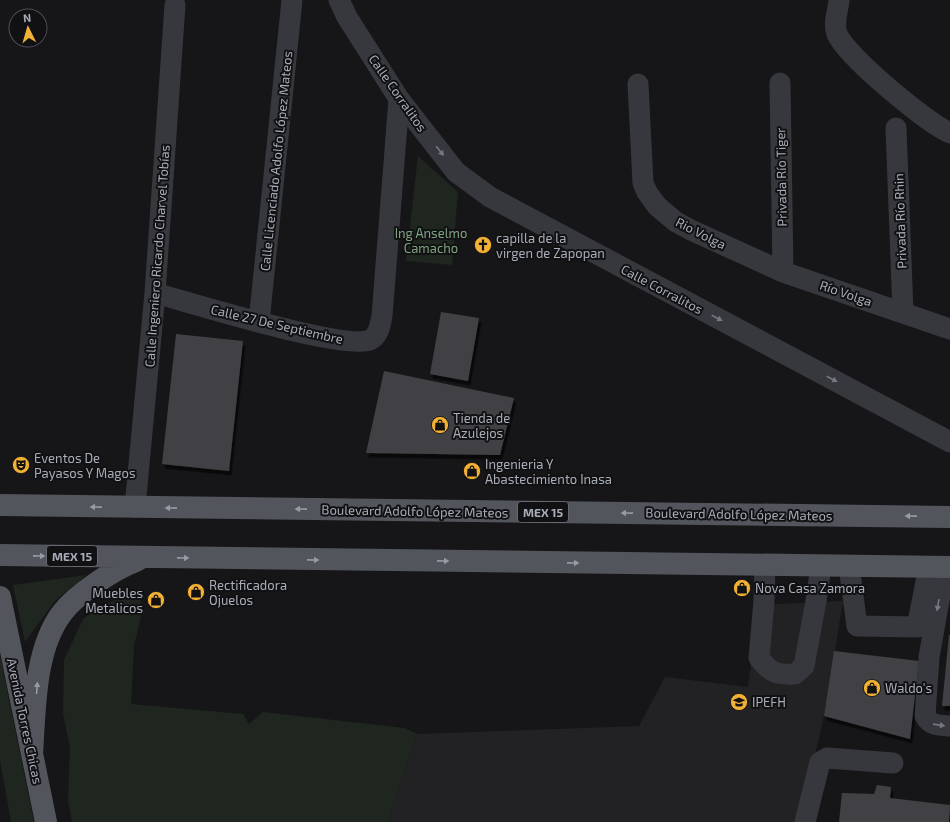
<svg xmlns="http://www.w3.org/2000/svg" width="950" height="822" font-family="'Exo 2',sans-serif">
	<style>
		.built { fill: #222225 }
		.green { fill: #1e261f }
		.building { fill: #404145; filter: url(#shadow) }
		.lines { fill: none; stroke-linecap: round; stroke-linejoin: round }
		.minor { stroke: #37383d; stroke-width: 21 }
		.major { stroke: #53555c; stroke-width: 22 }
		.oneway { fill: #757881 }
		.oneway2 { fill: #979ba6 }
		.labels { text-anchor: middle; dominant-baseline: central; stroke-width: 4; stroke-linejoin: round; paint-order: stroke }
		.shield { fill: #111113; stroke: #7b7e86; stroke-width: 1 }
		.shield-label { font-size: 12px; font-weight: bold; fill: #a8adb8 }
		.street-label { font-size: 13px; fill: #a8adb8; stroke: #111113 }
		.park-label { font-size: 13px; fill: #7fa381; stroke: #111113 }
		.poi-label { font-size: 13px; fill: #a8adb8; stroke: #111113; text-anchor: start }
	</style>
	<defs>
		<filter id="shadow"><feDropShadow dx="2.5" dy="4.5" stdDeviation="0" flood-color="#0009"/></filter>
	</defs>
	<rect width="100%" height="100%" fill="#161618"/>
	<!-- built -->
	<path class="built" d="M843,601L824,716L800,822H388L417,734L639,726L665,677L748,687L758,605Z"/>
	<!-- green -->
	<path class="green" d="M418,156L458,192L452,265L406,261Z
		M86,575L55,601L25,642L13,585Z
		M140,588L141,616L134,646L131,704L243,714L249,724L263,712L405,728L417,734L388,822H72L68,801L70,747L63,713L64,660L83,619L99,608Z
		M0,655L34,822H11L0,760Z"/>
	<!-- building -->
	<path class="building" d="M441,312L479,318L468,381L430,374Z
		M176,334L243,341L229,471L162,464Z
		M384,371L514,398L500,455L366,453Z
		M949,635H950V706H942Z
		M834,651L919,661L910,739L824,716Z
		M877,785L891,787L890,798L950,805L949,822H839L842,793L874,794Z"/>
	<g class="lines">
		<!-- minor -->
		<path class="minor" d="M339,0L347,17L399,99L456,172L490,197L950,442
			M839,0C838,11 833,23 837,34C847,57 926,122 950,133
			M780,83L783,272
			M638,84L643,183L647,192L657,206L676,222L691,230L783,272L950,329
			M896,128L903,313
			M155,293C191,303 343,350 370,340C379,336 380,325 382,316L399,99
			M259,322L292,0
			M135,507L155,293L175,5
			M765,565L764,601L759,658C771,673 776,675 795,674L804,666L816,601L821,566
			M849,566L857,626L917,627L929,567
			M945,567L929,657L925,716C931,726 939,725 950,726
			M805,822L820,762L827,758L893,763"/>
		<!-- major -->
		<path class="major" d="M0,505L950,517
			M0,555L950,567
			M0,597L46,822
			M32,755C35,710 34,650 62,613C71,601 83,592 96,583C109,574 123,566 138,560"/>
	</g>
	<!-- one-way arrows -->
	<defs><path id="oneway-solid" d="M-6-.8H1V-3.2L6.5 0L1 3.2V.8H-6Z"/></defs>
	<g class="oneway">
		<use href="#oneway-solid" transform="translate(440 151) rotate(52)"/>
		<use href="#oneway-solid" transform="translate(717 318) rotate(28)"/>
		<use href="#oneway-solid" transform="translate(832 379) rotate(28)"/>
		<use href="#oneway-solid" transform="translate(938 605) rotate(100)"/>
		<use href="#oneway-solid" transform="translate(939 725) rotate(8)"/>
	</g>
	<g class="oneway2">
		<use href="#oneway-solid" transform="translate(96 507) rotate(-179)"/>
		<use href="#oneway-solid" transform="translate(171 508) rotate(-179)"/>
		<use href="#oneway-solid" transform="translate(301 509) rotate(-179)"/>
		<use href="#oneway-solid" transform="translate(627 513) rotate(-179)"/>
		<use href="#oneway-solid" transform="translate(911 516) rotate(-179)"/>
		<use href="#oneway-solid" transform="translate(39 556) rotate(1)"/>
		<use href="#oneway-solid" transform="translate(183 558) rotate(1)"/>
		<use href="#oneway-solid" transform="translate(313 560) rotate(1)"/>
		<use href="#oneway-solid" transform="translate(443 561) rotate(1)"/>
		<use href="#oneway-solid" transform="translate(573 563) rotate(1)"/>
		<use href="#oneway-solid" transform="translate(37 688) rotate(-86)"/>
	</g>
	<!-- icons -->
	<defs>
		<symbol id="church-disc" viewBox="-11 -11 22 22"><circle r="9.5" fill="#f2b134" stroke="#111113"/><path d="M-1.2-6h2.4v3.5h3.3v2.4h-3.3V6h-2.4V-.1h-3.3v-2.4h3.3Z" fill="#111"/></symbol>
		<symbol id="shop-disc" viewBox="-11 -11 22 22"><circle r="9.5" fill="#f2b134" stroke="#111113"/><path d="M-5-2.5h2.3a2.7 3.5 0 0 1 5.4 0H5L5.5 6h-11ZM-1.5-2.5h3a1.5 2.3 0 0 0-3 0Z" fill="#111"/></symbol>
		<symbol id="theatre-disc" viewBox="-11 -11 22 22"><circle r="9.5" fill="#f2b134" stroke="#111113"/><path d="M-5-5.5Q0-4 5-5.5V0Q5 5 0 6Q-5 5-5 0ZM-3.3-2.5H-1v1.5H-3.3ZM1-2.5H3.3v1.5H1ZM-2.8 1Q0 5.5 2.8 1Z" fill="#111"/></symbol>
		<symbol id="school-disc" viewBox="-11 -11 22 22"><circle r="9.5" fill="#f2b134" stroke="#111113"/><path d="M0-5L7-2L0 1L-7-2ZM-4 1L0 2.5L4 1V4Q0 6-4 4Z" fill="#111"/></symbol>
	</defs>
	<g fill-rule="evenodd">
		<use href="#church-disc" x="473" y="235" width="20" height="20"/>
		<use href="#shop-disc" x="430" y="415" width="20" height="20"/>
		<use href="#theatre-disc" x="11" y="455" width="20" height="20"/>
		<use href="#shop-disc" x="462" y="461" width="20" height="20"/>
		<use href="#shop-disc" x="732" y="578" width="20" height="20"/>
		<use href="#shop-disc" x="186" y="582" width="20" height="20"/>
		<use href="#shop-disc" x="146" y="590" width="20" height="20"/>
		<use href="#shop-disc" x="862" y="678" width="20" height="20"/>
		<use href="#school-disc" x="729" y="692" width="20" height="20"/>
	</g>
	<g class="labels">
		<!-- shield labels -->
		<g class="shield">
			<rect x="518" y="502" width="50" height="20" rx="3"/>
			<rect x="47" y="546" width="50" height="20" rx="3"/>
		</g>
		<g class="shield-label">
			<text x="543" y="512">MEX 15</text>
			<text x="72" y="556">MEX 15</text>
		</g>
		<!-- street labels -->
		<g class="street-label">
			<text transform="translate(398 93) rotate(55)">Calle Corralitos</text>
			<text transform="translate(276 161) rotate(-84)">Calle Licenciado Adolfo López Mateos</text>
			<text transform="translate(781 177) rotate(-91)">Privada Río Tiger</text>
			<text transform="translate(900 221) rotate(-92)">Privada Río Rhin</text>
			<text transform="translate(701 233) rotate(27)">Rio Volga</text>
			<text transform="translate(157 256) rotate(-86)">Calle Ingeniero Ricardo Charvel Tobías</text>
			<text transform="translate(662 289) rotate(28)">Calle Corralitos</text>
			<text transform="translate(846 293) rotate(19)">Río Volga</text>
			<text transform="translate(277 324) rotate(13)">Calle 27 De Septiembre</text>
			<text transform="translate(415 511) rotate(1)">Boulevard Adolfo López Mateos</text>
			<text transform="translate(739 514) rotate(1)">Boulevard Adolfo López Mateos</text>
			<text transform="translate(25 721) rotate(78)">Avenida Torres Chicas</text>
		</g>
		<!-- park labels -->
		<g class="park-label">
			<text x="431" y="233">Ing Anselmo<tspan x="431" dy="15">Camacho</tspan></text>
		</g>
		<!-- poi labels -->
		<g class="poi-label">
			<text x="496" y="238">capilla de la<tspan x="496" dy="15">virgen de Zapopan</tspan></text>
			<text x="453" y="418">Tienda de<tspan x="453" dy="15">Azulejos</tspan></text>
			<text x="34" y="458">Eventos De<tspan x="34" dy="15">Payasos Y Magos</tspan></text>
			<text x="485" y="464">Ingenieria Y<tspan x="485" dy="15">Abastecimiento Inasa</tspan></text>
			<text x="209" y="585">Rectificadora<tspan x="209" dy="15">Ojuelos</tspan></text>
			<text x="755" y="588">Nova Casa Zamora</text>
			<text x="143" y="593" text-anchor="end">Muebles<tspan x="143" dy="15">Metalicos</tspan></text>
			<text x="885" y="688">Waldo's</text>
			<text x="752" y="702">IPEFH</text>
		</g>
	</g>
	<!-- north arrow -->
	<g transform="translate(28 28) rotate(355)"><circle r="19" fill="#111113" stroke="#4d4f55"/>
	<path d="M0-3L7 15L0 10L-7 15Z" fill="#f2b134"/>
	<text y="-6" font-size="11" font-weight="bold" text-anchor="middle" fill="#a8adb8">N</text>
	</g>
</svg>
